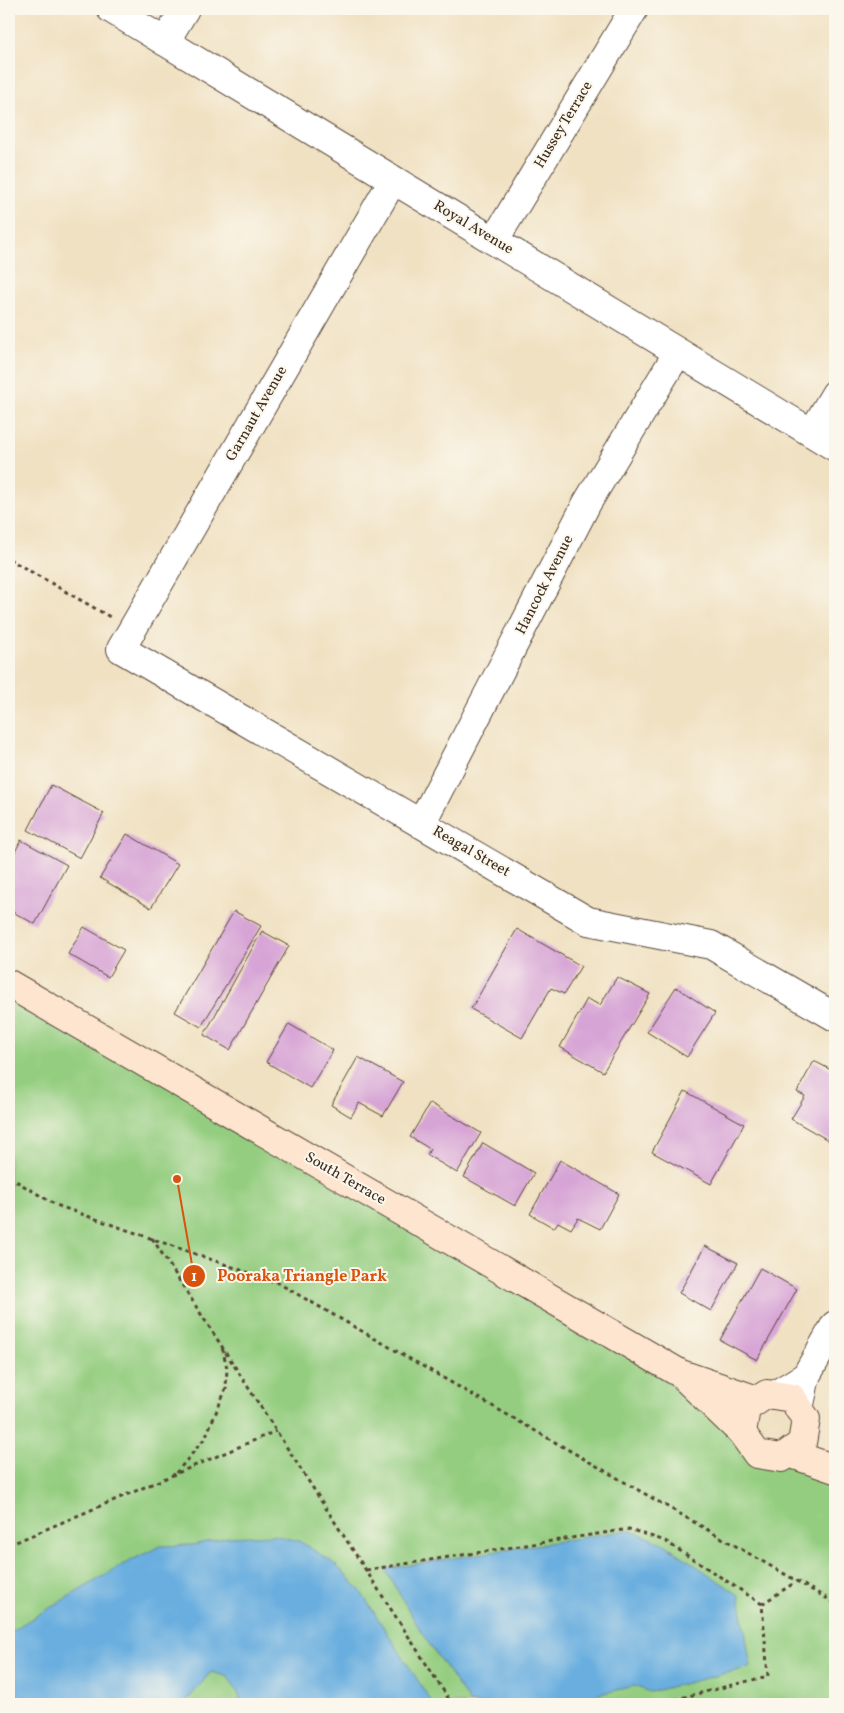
<svg xmlns="http://www.w3.org/2000/svg" width="844" height="1713" font-family="Vollkorn,serif">
	<style>
		.green { fill: #94cd80; stroke: #687c4f }
		.water { fill: #69aedf; stroke: #526c7e }
		.building { fill: #d7a4d6 }
		.lines { fill: none; stroke-linecap: round; stroke-linejoin: round }
		.street-casing { stroke: #564537; stroke-width: 30 }
		.secondary-casing { stroke: #564537; stroke-width: 30 }
		.path { stroke: #564537; stroke-width: 3; stroke-dasharray: 4 4; stroke-linecap: butt }
		.street { stroke: #fff; stroke-width: 28 }
		.secondary { stroke: #fde5d0; stroke-width: 28 }
		.labels { text-anchor: middle; dominant-baseline: central; stroke-width: 4; stroke-linejoin: round; paint-order: stroke }
		.street-label { font-size: 15px; fill: #3b2a1e; stroke: #fbf7ec }
		.leader { fill: none; stroke: #d7540e; stroke-width: 2 }
		.callout-dot { fill: #d7540e; stroke: #fbf7ec; stroke-width: 2 }
		.mark-label { font-size: 15px; text-anchor: middle; font-weight: bold; fill: #fff }
		.callout-label { font-size: 16px; text-anchor: middle; font-weight: bold; fill: #d7540e; stroke: #fbf7ec; stroke-width: 4; stroke-linejoin: round; paint-order: stroke }
	</style>
	<rect width="100%" height="100%" fill="#fbf7ec"/>
	<filter id="ink" filterUnits="userSpaceOnUse"><feTurbulence type="fractalNoise" baseFrequency=".02" numOctaves="2"/><feDisplacementMap in="SourceGraphic" scale="10" xChannelSelector="R" yChannelSelector="G"/><feConvolveMatrix kernelMatrix="1 2 1 2 8 2 1 2 1" color-interpolation-filters="sRGB"/></filter>
	<filter id="wash" filterUnits="userSpaceOnUse"><feTurbulence type="fractalNoise" baseFrequency=".0096" numOctaves="4" result="noise"/><feDisplacementMap in="SourceGraphic" scale="20" xChannelSelector="R" yChannelSelector="G"/><feGaussianBlur stdDeviation="1.12" result="paint"/><feColorMatrix in="noise" values="0 0 0 0 0 0 0 0 0 0 0 0 0 0 0 0 0 1.4 0 .05"/><feComposite in="paint" operator="in"/></filter>
	<g filter="url(#wash)">
		<rect width="100%" height="100%" fill="#f0e1c2"/>
		<!-- green -->
		<path class="green" d="M9,984L681,1374L757,1454L835,1472V1704H9Z"/>
		<!-- water -->
		<path class="water" d="M629,1530L663,1543L739,1595L751,1667L650,1692L634,1686L556,1704H471L423,1635L385,1569Z
			M273,1535L299,1541L334,1563L359,1589L433,1704H242L238,1693L228,1677L211,1672L184,1704H9V1632L122,1565L160,1546L193,1545L227,1537Z"/>
		<g id="blocks">
			<!-- building -->
			<path class="building" d="M51,785L104,813L80,858L28,830Z
				M127,834L178,864L151,908L100,878Z
				M21,840L67,865L35,924L9,910V864Z
				M234,911L261,926L201,1027L175,1012Z
				M84,927L124,950L108,977L68,954Z
				M517,929L581,966L564,994L551,988L522,1038L471,1009Z
				M262,931L289,946L230,1050L204,1035Z
				M617,977L650,994L603,1072L560,1047L587,999L600,1005Z
				M676,987L715,1013L687,1057L647,1032Z
				M289,1024L333,1050L310,1088L266,1062Z
				M358,1057L403,1082L383,1116L359,1103L351,1117L331,1105Z
				M814,1061L835,1072V1144L791,1119L805,1096L797,1092Z
				M685,1091L744,1124L711,1184L652,1152Z
				M430,1103L481,1133L457,1173L427,1155L430,1149L410,1137Z
				M483,1143L534,1173L515,1206L464,1177Z
				M560,1160L619,1194L600,1229L578,1218L571,1229L558,1222L554,1228L530,1214Z
				M705,1246L738,1263L711,1311L679,1293Z
				M760,1268L797,1289L757,1360L720,1340Z"/>
		</g>
	</g>
	<g filter="url(#ink)">
		<use href="#blocks" fill-opacity="0" stroke="#564537" stroke-width="1"/>
		<g class="lines">
			<defs>
				<path id="street" d="M111,9L835,447
					M165,42L185,9
					M393,180L121,649L588,921L711,945L835,1017
					M494,241L634,9
					M812,433L835,394
					M421,824L587,503L678,352
					M806,1376L835,1325
					M775,1395L806,1376L799,1409"/>
				<path id="secondary" d="M9,984L681,1374L757,1400
					M687,1380L742,1433L757,1454L782,1458L802,1443L806,1419L792,1398L767,1394L746,1408L742,1433
					M789,1453L835,1469"/>
			</defs>
			<!-- street casing -->
			<use href="#street" class="street-casing"/>
			<!-- secondary casing -->
			<use href="#secondary" class="secondary-casing"/>
			<!-- path -->
			<path class="path" d="M9,559L110,617
				M9,1177L56,1205L278,1283L835,1603
				M152,1238L452,1704
				M176,1473L205,1438L226,1389L227,1368L222,1347
				M9,1545L276,1431
				M366,1570L629,1529L665,1541L762,1604L768,1676L657,1704
				M762,1604L797,1581"/>
			<!-- street -->
			<use href="#street" class="street"/>
			<!-- secondary -->
			<use href="#secondary" class="secondary"/>
		</g>
	</g>
	<g class="labels">
		<!-- street labels -->
		<g class="street-label">
			<text transform="translate(564 125) rotate(-59)">Hussey Terrace</text>
			<text transform="translate(473 228) rotate(31)">Royal Avenue</text>
			<text transform="translate(257 414) rotate(-60)">Garnaut Avenue</text>
			<text transform="translate(545 585) rotate(-63)">Hancock Avenue</text>
			<text transform="translate(471 852) rotate(30)">Reagal Street</text>
			<text transform="translate(345 1179) rotate(30)">South Terrace</text>
		</g>
	</g>
	<!-- callouts -->
	<path class="leader" d="M177 1179L194 1276"/>
	<g class="callout-dot">
		<circle cx="177" cy="1179" r="5"/>
		<circle cx="194" cy="1276" r="12"/>
	</g>
	<g class="mark-label">
		<text x="194" y="1281">1</text>
	</g>
	<g class="callout-label">
		<text x="302" y="1281">Pooraka Triangle Park</text>
	</g>
	<!-- margin -->
	<rect width="844" height="1713" fill="none" stroke="#fbf7ec" stroke-width="30"/>
</svg>
